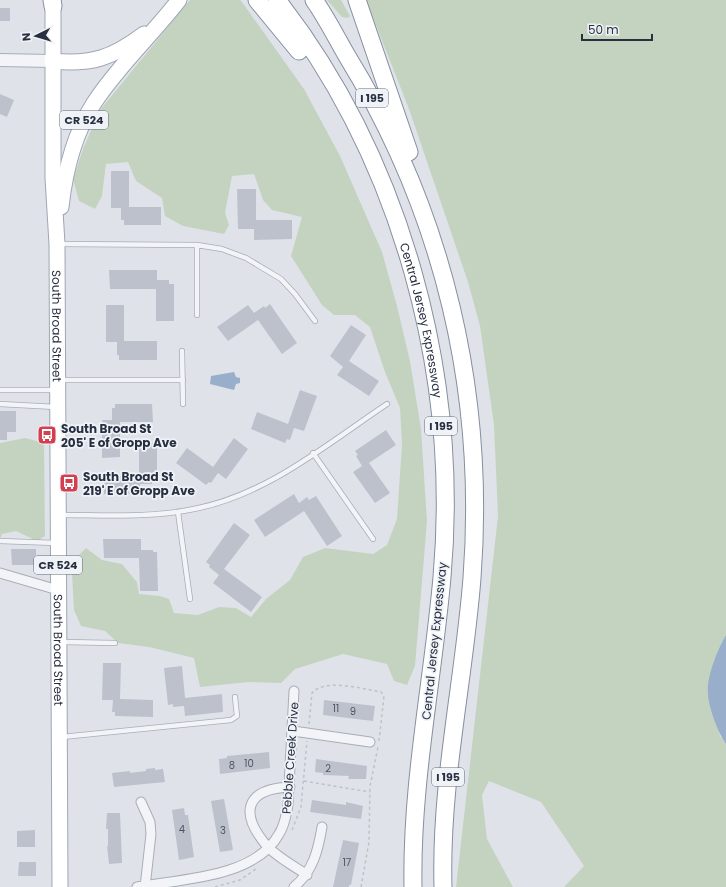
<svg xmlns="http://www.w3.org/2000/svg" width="726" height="887" font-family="Poppins,sans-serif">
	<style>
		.green { fill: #c4d3c0 }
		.water { fill: #98aecb }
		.building { fill: #bcc1cc }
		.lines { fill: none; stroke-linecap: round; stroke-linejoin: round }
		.service-casing { stroke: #a8adb7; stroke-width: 6 }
		.minor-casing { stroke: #a8adb7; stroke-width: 11 }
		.tertiary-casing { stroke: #a8adb7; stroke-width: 14 }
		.primary-casing { stroke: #9ea6b5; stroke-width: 17 }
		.motorway-casing { stroke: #868fa0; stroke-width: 19 }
		.path { stroke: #bdc1c8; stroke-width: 1.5; stroke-dasharray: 3 3; stroke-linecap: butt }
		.service { stroke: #f2f4f7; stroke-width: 4.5 }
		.minor { stroke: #f2f4f7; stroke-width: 9 }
		.tertiary { stroke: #f2f4f7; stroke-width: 12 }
		.primary { stroke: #fff; stroke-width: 15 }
		.motorway { stroke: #fff; stroke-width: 17 }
		.labels { text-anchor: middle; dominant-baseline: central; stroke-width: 3.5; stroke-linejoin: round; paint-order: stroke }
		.number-label { font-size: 10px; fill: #4c5464 }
		.shield { fill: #eff2f6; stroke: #636a77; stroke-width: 1 }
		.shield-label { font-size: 11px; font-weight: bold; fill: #272f41 }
		.street-label { font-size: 12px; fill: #272f41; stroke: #eff2f6 }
		.poi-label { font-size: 12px; font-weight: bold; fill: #272f41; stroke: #eff2f6; text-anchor: start }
	</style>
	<rect width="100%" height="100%" fill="#dfe3e9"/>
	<!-- green -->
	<path class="green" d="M190,0H240L242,2L304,89L340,156L382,252L397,306L410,361L421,429L427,521L415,666L407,685L394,681L387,664L343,654L295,669L281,683L249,682L200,687L194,658L149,647L118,643L105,631L81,626L74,610L72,573L76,558L86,548L102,560L122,564L137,582L139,594L160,596L169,599L174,613L198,615L219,607L236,608L251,617L266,599L290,580L303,557L325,548L373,554L387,545L397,519L402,444L400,408L385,372L370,327L355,315H334L322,305L291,256L302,217L272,210L263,200L254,174L232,176L225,213L229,225L224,234L183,226L165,216L162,198L136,181L128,162L106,164L102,196L95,209L79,201L73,179L83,149L100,110Z
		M327,0H341L350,16L348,18L342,17Z
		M366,0H726V635L719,648L711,673L720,736L726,744V887H564L584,866L541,802L489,781L482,795L487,839L513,887H456L498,516L494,425L480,326L468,282L409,109Z
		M25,438L44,443L45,536L37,541L16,531L2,534L0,539V443Z"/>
	<!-- water -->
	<path class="water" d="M234,372L236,377L240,378V383L236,384L234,390L210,384L211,376Z
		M726,635V744C719,735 708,706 708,694C706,678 718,648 726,635Z"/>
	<!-- building -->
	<path class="building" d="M0,8H10V21H0Z
		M0,94L14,100L7,117L0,114Z
		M111,171H129V207H161V225H124V220H121V208H111Z
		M237,189H256V220H292V239L254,240V229H238Z
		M109,270H157V280H169V284H174V321H156V289H110Z
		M270,304L297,343L282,354L258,320L228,341L217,327L248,305L254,313L264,306L265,308Z
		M106,305H124V341H157V360H119V355H117V342H106Z
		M351,325L366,335L349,361L379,381L369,396L337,375L343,367L330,356Z
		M300,390L317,396L304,431L294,428L290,440L287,439L285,443L251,429L257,412L288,424Z
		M115,404H152L153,422H120V457L102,458V420H112V408H115Z
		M0,411H16V432H7V440H0Z
		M386,430L396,445L369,463L390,493L375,503L353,472L362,466L356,456L358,455L355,451Z
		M234,438L248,449L226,479L218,473L211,483L209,482L206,485L176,463L187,448L213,467Z
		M139,443H157V481H152V484H140V494H104V476H139Z
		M294,494L299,503L307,497L309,500L316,496L342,536L327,546L304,511L265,537L254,520Z
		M234,523L250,535L224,569L262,597L251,612L213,583L219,575L209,567L210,565L206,562Z
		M103,539H141V550H153V552H157L158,591H140L139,558H104Z
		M11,549H36V565H12Z
		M103,663H121L120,699L153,700V717L115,716V712H112L113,700H102Z
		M182,666L185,698L222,694L223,712L185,716L184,706L173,707V704L168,705L164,668Z
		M324,700L375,706L373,721L323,715Z
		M269,752L270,768L220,774L219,759L227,758V756Z
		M316,759L367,766L366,779H348L349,776L323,775V773L315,772Z
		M155,768V770L163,769L165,782L114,787L112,773L130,771V773L146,771V769Z
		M224,799L233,850L220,852L211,801Z
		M312,800L346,805V802L363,806L361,819L310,812Z
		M184,808L185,815H188L194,857L179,860L172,810Z
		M107,813H120L122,863L109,864L107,846H108V829H106Z
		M35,830V847H17V831Z
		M343,840L359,843L351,885H349V887H333Z
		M19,862H36V876H18Z"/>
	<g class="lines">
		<defs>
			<path id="service" d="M59,244L197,245L222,249L246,258L281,279L295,294L315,321
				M197,245V315
				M182,351L183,404
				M59,380H183
				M0,390H56
				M0,404L56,407
				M313,453L373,539
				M178,512L190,599
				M61,515C106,515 151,518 194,509C267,495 327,444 387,404
				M0,541L56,543
				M62,642L115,643
				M62,737L231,720L237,716L235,697"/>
			<path id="minor" d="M0,573L58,590
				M293,731L370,742
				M290,787C245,789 239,813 267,846C277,857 294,866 307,875
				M141,802L150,822L151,834L145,887
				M137,887C181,879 255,878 279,834C285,825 286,815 288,805L294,691
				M294,887C313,871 318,851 322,827"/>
			<path id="tertiary" d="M0,60L52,61"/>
			<g id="primary">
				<path id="s1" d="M53,0V178L57,244L60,887"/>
				<path d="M52,61C92,65 112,58 144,34"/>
				<path d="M61,207C65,171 74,134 94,103C118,66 152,35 179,0"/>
			</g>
			<g id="motorway">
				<path d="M52,0L53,6"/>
				<path d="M257,0L299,51"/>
				<path id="s2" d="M277,0C402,160 460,375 442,577C433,680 411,783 413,887"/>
				<path d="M314,0C326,17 336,37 347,56C444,214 486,393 472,578C464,681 440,783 443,887"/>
				<path d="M357,0L409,152"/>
			</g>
		</defs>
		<!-- service casing -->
		<use href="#service" class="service-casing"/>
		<!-- minor casing -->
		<use href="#minor" class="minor-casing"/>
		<!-- tertiary casing -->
		<use href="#tertiary" class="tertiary-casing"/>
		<!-- primary casing -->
		<use href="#primary" class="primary-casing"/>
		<!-- motorway casing -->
		<use href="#motorway" class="motorway-casing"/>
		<!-- path -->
		<path class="path" d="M309,724L312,693C324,678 364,689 381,692L384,696L379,741
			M304,781L370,792
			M292,830L301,807L307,741
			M215,887L240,880L256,869
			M361,887L369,842L370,786L378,747"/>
		<!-- service -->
		<use href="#service" class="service"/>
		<!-- minor -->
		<use href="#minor" class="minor"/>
		<!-- tertiary -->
		<use href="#tertiary" class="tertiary"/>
		<!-- primary -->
		<use href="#primary" class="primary"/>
		<!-- motorway -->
		<use href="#motorway" class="motorway"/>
	</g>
	<!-- icons -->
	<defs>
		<symbol id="bus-square" viewBox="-11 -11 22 22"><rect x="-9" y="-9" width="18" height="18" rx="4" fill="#d43e4e" stroke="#eff2f6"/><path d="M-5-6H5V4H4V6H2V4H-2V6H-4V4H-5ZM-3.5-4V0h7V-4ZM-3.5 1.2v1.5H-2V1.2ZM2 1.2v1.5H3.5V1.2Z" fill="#fff"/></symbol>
	</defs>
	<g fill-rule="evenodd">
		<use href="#bus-square" x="36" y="424" width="22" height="22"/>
		<use href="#bus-square" x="58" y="472" width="22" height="22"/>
	</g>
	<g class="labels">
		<!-- number labels -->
		<g class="number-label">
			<text x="336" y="708">11</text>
			<text x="353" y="711">9</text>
			<text x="249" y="763">10</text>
			<text x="232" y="765">8</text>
			<text x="328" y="768">2</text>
			<text x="182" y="829">4</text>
			<text x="223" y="830">3</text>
			<text x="347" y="862">17</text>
		</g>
		<!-- shield labels -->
		<g class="shield">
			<rect x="356" y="89" width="32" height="18" rx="3"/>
			<rect x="60" y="111" width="48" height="18" rx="3"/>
			<rect x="425" y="417" width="32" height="18" rx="3"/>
			<rect x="34" y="556" width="48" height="18" rx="3"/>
			<rect x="432" y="768" width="32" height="18" rx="3"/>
		</g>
		<g class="shield-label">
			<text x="372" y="98">I 195</text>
			<text x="84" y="120">CR 524</text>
			<text x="441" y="426">I 195</text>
			<text x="58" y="565">CR 524</text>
			<text x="448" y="777">I 195</text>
		</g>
		<!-- street labels -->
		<g class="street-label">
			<text stroke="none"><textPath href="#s2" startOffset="355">Central Jersey Expressway</textPath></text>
			<text stroke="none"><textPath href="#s1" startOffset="326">South Broad Street</textPath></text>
			<text transform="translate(434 641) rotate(-84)">Central Jersey Expressway</text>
			<text stroke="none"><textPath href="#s1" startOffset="650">South Broad Street</textPath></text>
			<text transform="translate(290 758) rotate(-86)">Pebble Creek Drive</text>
		</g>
		<!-- poi labels -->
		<g class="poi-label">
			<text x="61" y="428">South Broad St<tspan x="61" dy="14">205' E of Gropp Ave</tspan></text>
			<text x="83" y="476">South Broad St<tspan x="83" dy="14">219' E of Gropp Ave</tspan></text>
		</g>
	</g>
	<!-- north arrow -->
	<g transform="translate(36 36) rotate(265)" stroke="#eff2f6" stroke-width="3" paint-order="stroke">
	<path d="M0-3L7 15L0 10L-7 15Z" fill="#272f41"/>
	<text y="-6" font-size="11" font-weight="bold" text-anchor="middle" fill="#272f41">N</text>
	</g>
	<!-- scale -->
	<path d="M582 34v6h70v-6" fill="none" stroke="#272f41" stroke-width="2"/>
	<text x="588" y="34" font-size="12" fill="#272f41" stroke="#eff2f6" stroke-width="3" paint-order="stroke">50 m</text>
</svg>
